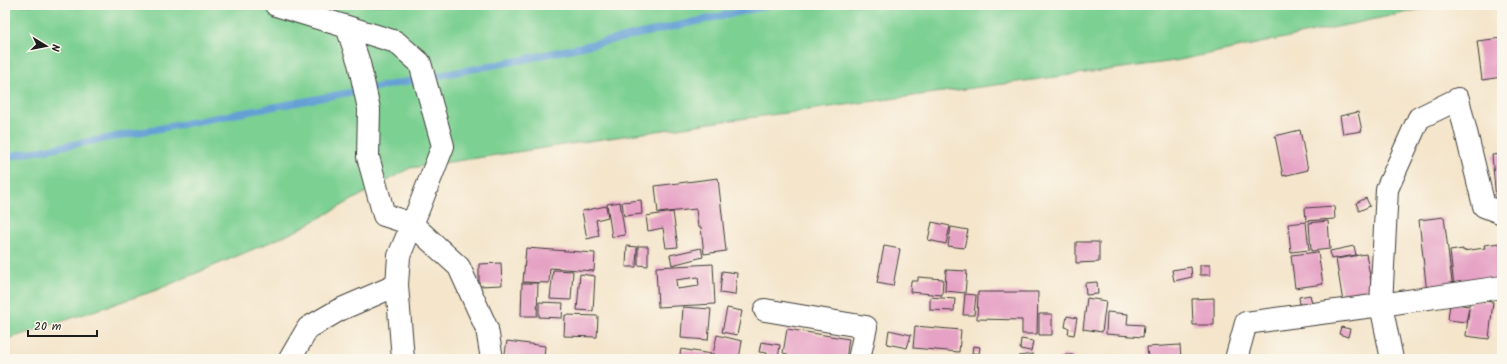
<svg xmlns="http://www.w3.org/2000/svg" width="1507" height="364" font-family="Kalam,sans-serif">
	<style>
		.green { fill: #7cd092; stroke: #4c7657 }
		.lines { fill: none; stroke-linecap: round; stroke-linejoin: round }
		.stream { stroke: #65a0d5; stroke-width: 7 }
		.building { fill: #e6a2c5; fill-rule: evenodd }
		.minor-casing { stroke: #3c3a36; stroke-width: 24 }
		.minor { stroke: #fff; stroke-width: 22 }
	</style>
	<rect width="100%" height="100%" fill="#fbf7ec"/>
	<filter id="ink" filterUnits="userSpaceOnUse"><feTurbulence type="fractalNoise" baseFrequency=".025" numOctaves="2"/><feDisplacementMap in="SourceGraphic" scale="8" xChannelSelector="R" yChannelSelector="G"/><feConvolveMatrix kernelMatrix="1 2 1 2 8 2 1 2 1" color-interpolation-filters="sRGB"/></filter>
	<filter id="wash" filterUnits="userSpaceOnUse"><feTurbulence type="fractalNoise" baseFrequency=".012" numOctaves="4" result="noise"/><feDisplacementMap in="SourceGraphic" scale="16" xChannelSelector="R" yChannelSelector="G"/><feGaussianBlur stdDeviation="0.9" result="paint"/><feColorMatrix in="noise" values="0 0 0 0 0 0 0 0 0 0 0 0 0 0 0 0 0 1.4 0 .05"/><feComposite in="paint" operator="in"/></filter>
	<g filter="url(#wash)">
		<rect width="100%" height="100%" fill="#f4e5cb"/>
		<!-- green -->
		<path class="green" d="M5,5H1442L1175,61L710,123L410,168L294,232L154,291L5,340Z"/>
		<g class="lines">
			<!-- stream -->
			<path class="stream" d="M5,157L157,129L521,60L771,5"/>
		</g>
		<g id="blocks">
			<!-- building -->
			<path class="building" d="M1502,38V77L1482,80L1477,41Z
				M1358,112L1362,131L1343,134L1340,116Z
				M1300,130L1308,170L1283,176L1275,136Z
				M1502,154V200H1496L1492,155Z
				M718,178L726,251L704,254L701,227H698L696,209L658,213L655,186Z
				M1366,198L1370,206L1359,211L1356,203Z
				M641,200L642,214L624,216L622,202Z
				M620,202L625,235L612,237L607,204Z
				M606,206L608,217L596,220L599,236L587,239L582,211Z
				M1334,206L1335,219L1306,221L1305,208Z
				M673,212L678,247L666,248L663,228L648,231L646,216Z
				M1444,217L1453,290L1427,293L1419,220Z
				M1328,221L1330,249L1311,251L1309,223Z
				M932,222L950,226L946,244L928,240Z
				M1306,222L1309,250L1291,252L1288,224Z
				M951,227L968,230L964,248L948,246Z
				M1076,242H1099V262L1076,263Z
				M1500,243L1502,280L1454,286L1450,251L1463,249V251L1485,248L1484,245Z
				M627,246L637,247L636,267H626Z
				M638,246H648V266L638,265Z
				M884,246L900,249L893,286L877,283Z
				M1354,246L1356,255L1331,259L1330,251Z
				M526,248L595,253L594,271L550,268L549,283L523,282Z
				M701,248L703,257L672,265L670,255Z
				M1318,252L1323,284L1295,288L1291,255Z
				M1366,254L1374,297L1343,302L1336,259Z
				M501,263L502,285L479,286V264Z
				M713,264L715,304L658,307L656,267ZM698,277L699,286L677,289L676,280Z
				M1200,265H1210V275H1200Z
				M1191,267L1192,277L1174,281L1172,270Z
				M553,270L573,271L571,300L550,299Z
				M946,270L967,271L965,293L945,291Z
				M722,271L737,273L735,295L720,293Z
				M580,274L595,276L593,311L577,310Z
				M918,277L943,279L942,295L910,292L911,281H918Z
				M1097,282L1098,294L1086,295L1085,283Z
				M522,283H538L537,316H521Z
				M978,292H1038L1037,334H1022V320L977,319Z
				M965,294L976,295L974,315H963Z
				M1310,295L1312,303L1300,305L1299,297Z
				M930,297L955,299L954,311L930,310Z
				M1087,298L1106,301L1102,332L1083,329Z
				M1214,298V325H1193L1192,299Z
				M1470,300L1493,302L1489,339L1466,336L1469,308L1466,322L1448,320L1450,303L1469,306Z
				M539,302L563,303L562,318L539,317Z
				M683,307L711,309L708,340L681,338Z
				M727,308L742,311L737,335L722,332Z
				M1107,312L1128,314L1127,324L1144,325L1143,337L1106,334Z
				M1039,314H1052V335H1039Z
				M565,315L598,316L597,337L564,336Z
				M1067,316L1077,318L1074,335L1068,334L1069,328L1065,327Z
				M915,326L961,330L959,352L913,348Z
				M1341,327L1350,329L1348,337L1339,334Z
				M787,329L849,339L846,359H818L810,358L809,359H786L787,354L783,353Z
				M889,330L911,335L907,348L887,344Z
				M717,335L742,341L739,359H712Z
				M1021,339L1033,341L1031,351L1020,349Z
				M507,341L545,346L544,359H504Z
				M761,342L780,345L778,359H766L767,353L759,352Z
				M1180,345L1181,359H1148L1147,347Z
				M973,346L980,347L979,354L972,353Z
				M681,349L711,354L710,359H679Z
				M1033,354L1034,359H1020L1019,356Z
				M1062,355H1073V359H1062Z
				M955,356L993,357V359H955Z"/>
		</g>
	</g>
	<g filter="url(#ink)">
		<use href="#blocks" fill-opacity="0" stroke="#3c3a36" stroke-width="1"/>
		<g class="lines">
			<defs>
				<path id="minor" d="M276,5L396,42L420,63L443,146L418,210L399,256L397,285L403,359
					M347,27L359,63L369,109L368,157L384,215L412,224L459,267L487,329L492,359
					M765,310L866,327L859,359
					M290,359L308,328L339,310L397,285
					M1236,359L1246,323L1381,305L1502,287
					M1392,359L1381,305L1387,189L1419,118L1458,99L1484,206L1502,213"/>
			</defs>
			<!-- minor casing -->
			<use href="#minor" class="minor-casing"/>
			<!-- minor -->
			<use href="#minor" class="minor"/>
		</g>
	</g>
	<!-- margin -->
	<rect width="1507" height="364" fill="none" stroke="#fbf7ec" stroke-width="20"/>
	<!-- north arrow -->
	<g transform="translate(46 46) rotate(100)" stroke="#fbf7ec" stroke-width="3" paint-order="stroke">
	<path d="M0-3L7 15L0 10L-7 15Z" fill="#1c1c1c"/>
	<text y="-6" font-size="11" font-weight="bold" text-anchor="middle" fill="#1c1c1c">N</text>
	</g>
	<!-- scale -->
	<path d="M28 330v6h69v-6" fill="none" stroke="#1c1c1c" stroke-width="2"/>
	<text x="34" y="330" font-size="12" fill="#1c1c1c" stroke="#fbf7ec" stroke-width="3" paint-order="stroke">20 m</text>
</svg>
